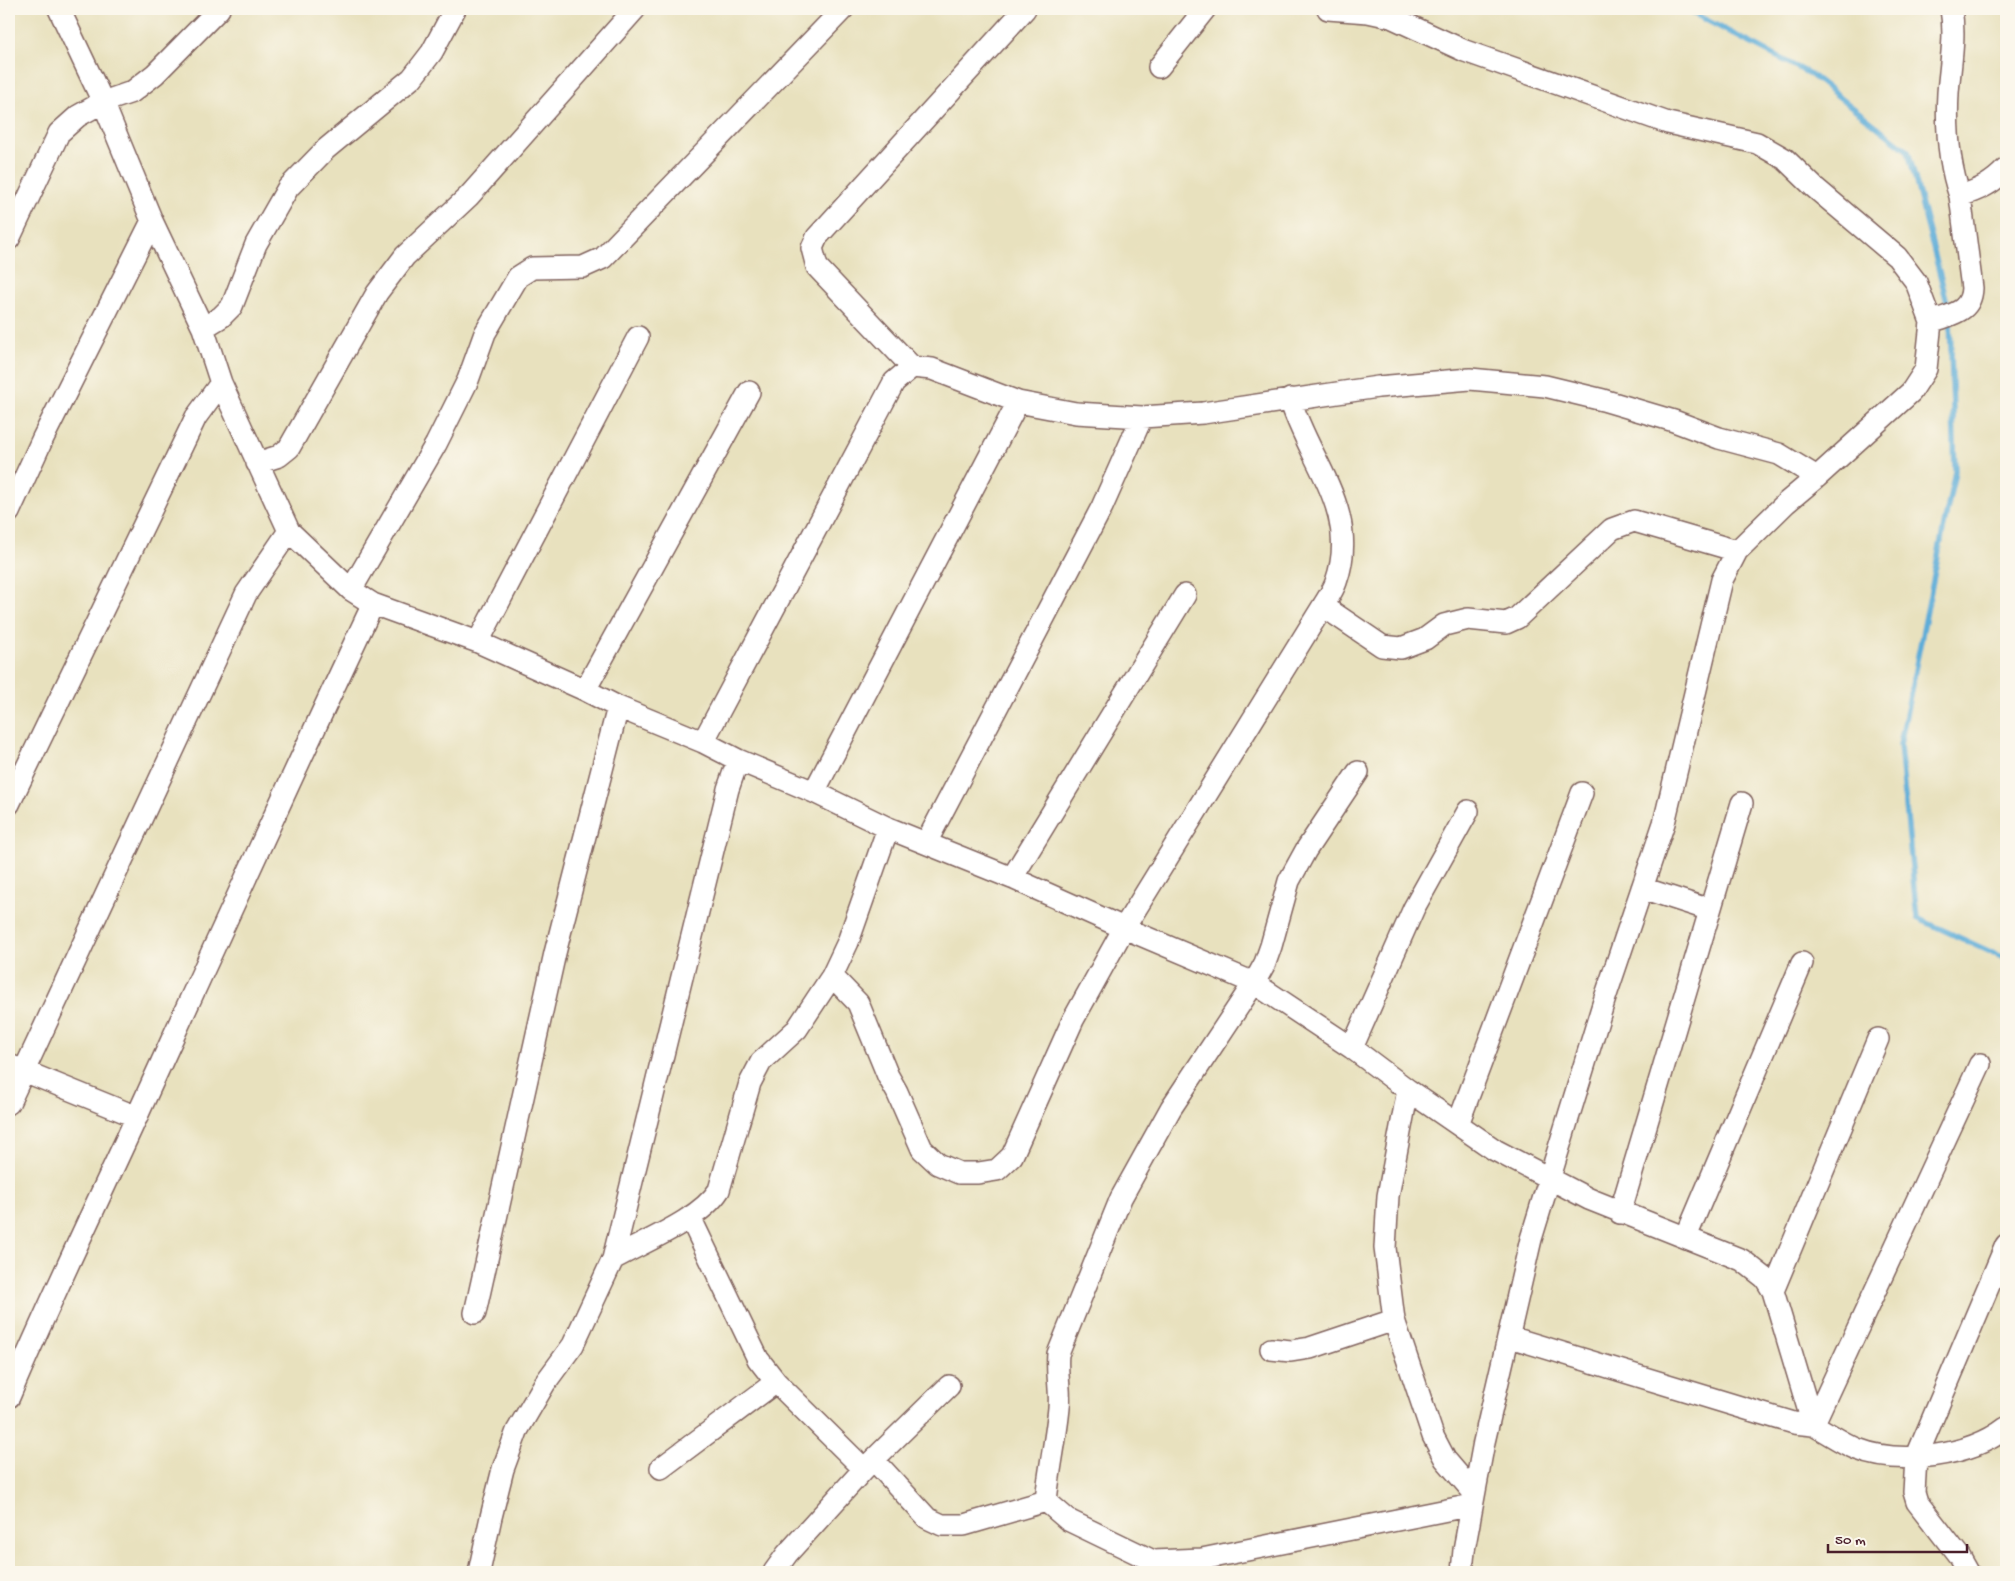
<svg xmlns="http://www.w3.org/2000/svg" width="2015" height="1581" font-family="'Gochi Hand',sans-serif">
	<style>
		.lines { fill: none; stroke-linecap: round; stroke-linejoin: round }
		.stream { stroke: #5fadd8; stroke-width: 5.5 }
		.minor-casing { stroke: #81635e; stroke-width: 24 }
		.minor { stroke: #fff; stroke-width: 21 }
	</style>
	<rect width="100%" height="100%" fill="#fbf7ec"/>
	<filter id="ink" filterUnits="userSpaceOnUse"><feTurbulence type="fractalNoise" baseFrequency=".02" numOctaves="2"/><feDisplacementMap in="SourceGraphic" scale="10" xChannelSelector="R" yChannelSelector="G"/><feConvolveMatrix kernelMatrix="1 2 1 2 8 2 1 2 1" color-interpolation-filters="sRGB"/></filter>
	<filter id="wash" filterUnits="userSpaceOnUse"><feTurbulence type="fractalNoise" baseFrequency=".0096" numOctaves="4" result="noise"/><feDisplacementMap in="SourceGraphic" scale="20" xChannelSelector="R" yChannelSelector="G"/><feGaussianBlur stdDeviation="1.12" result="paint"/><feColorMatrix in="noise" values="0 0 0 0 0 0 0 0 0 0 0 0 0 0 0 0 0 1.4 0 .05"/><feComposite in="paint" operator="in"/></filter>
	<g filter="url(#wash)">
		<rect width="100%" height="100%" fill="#e8e1be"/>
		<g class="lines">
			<!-- stream -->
			<path class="stream" d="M1685,9L1810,74L1908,151L1949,310
				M1950,319L1955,471L1900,745L1917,918L2006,959"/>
		</g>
	</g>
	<g filter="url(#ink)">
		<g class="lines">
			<defs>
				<path id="minor" d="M59,9L103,102L152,221L203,328L221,383L289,531L351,590L373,604L478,642L585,690L618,707L703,742L738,760L814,792L888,828L1012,878L1124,928L1254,983L1352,1048L1408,1090L1495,1150L1589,1199L1742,1260L1765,1278L1773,1291L1813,1425C1827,1432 1842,1443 1857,1449C1900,1466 1970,1456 2006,1428
					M1328,9L1368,12L1391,17L1465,51L1668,123L1757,143L1785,159L1814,187L1897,257L1916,282L1931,322L1926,369L1911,392L1817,477L1786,503L1737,551L1722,580L1664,823L1604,1001L1531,1239L1484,1442L1464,1550L1462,1572
					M1159,67L1205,9
					M1960,196C1979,190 1992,184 2006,169
					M9,239L59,133L78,116L103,102L132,92L155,74L219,9
					M1931,322C1951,314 1971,313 1972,288L1960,196C1949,164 1946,128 1948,93C1950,65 1956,37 1951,9
					M203,328L221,317L232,306L256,244L288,188L326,149L412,78L432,52L455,9
					M912,367L817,267L812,248L817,237L1025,9
					M257,463L279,456L289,448L377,293L405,256L469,196L635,9
					M9,512L43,438L152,221
					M351,590L436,444L468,380L485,333L518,277L532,268L583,267L603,258L843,9
					M1323,606L1382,646L1401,648L1425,639L1444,625L1468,619L1506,623L1517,618L1612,529L1634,521L1737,551
					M478,642L638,337
					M585,690L749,392
					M703,742L894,382L912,367L932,369L1018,402L1076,413L1142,417L1203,413L1378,387L1470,379L1545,386L1603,400L1674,421L1719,438L1779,454L1817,477
					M814,792L1018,402
					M9,804L196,417L221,383
					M926,843L1102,507L1142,417
					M1012,878L1185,595
					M1642,888L1710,910
					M832,976L858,1003L888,1076L897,1092L922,1149L938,1164L959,1173H978L997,1170L1012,1156L1073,1020L1124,928L1323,606C1327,599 1333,591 1336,582C1361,512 1309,462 1290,399
					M1352,1048L1414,908L1468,811
					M9,1065L137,1117
					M1408,1090L1388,1196L1385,1248L1394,1320L1433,1436L1445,1459L1474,1493
					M9,1103L246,594L289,531
					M1458,1124L1582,793
					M1620,1213L1742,803
					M690,1217L758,1359L776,1382L864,1469
					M1686,1237L1802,963
					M613,1259C645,1241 700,1220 719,1190L750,1083L761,1062L797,1029L832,976L848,942L888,828
					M1773,1291L1878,1039
					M475,1313L555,953L618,707
					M1510,1337L1760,1413L1794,1423L1813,1425L1980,1064
					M1271,1349L1291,1351L1310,1348L1394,1320
					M9,1397C49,1302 95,1208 138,1114C216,943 293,773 373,604
					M874,1460L927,1518L942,1525H964L1046,1501
					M661,1468L776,1382
					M1046,1501C1049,1470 1056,1439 1059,1408C1061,1390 1056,1373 1058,1354L1121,1198L1171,1108L1254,983L1265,963L1271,946L1289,881L1306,850L1358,772
					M1046,1501L1068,1520L1153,1561L1202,1559L1472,1505
					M479,1572L491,1517L503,1469L517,1431L545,1383L573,1345L613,1259L728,789L738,760
					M774,1572L787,1554L864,1469L949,1386
					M1968,1572L1959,1556L1917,1502L1914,1492L1916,1458L2006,1245"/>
			</defs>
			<!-- minor casing -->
			<use href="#minor" class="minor-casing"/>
			<!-- minor -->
			<use href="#minor" class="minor"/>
		</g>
	</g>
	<!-- margin -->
	<rect width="2015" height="1581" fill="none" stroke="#fbf7ec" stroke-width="30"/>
	<!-- scale -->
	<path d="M1828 1544v8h139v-8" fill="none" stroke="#4a1f2b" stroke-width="2.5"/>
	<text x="1835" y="1544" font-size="15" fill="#4a1f2b" stroke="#fbf7ec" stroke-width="4" paint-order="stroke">50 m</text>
</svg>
